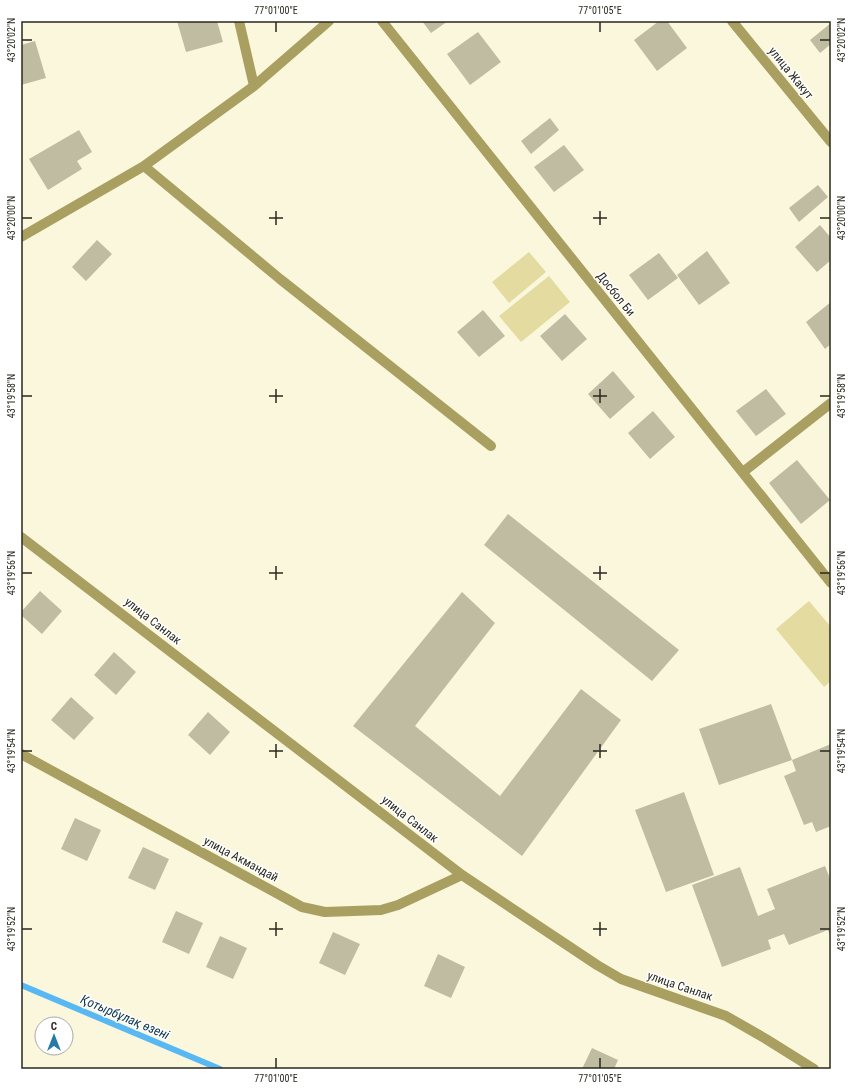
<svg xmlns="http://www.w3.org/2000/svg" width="852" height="1090" font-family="'Roboto Condensed',sans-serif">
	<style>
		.green { fill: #e3dba0 }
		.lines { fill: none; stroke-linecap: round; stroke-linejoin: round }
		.stream { stroke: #58b8f3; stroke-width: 6 }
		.building { fill: #bfbca2 }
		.minor { stroke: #a89f61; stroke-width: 10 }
		.ticks { fill: none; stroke: #2a291f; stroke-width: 1.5 }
		.labels { text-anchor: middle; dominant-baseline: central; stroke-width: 3; stroke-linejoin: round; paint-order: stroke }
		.street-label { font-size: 12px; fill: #2a291f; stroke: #fff }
		.water-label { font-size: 13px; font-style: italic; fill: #0a354c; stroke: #fff }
		.neatline { fill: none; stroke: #2a291f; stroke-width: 1.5 }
		.ticks-label { font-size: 10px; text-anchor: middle; fill: #2a291f }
	</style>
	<rect width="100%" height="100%" fill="#fbf7dc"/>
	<!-- green -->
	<path class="green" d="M529,252L546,272L509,303L492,282Z
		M549,276L570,302L521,342L499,316Z
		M809,601L831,627V681L824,687L776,629Z"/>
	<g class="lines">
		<!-- stream -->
		<path class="stream" d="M21,985L220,1069"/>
	</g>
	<!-- building -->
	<path class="building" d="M177,21H217L223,42L186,52Z
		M422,21H448L431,33Z
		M659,21H667L687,48L657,71L634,40Z
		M831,23V44L820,53L810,40Z
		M478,32L501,62L470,85L447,54Z
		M35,41L46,78L21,85V45Z
		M550,118L559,130L531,154L521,141Z
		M79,130L92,152L77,161L82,169L48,190L29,159Z
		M564,145L584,170L554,192L534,167Z
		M818,185L828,197L799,222L789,208Z
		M820,225L831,238V260L817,272L795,247Z
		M97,240L112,254L86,281L72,267Z
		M707,251L730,283L699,305L677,275Z
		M659,253L678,278L648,300L629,275Z
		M831,302V344L825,349L806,322Z
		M483,310L505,336L479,357L457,332Z
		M565,314L587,339L562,361L540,336Z
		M613,371L635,397L610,419L588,394Z
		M766,389L786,414L756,436L736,411Z
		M653,411L675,437L650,459L628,433Z
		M797,460L830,500L801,524L769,483Z
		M508,514L679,650L652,681L484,545Z
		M40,591L62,611L42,634L21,615V612Z
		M462,592L495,623L415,726L500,796L581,689L621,720L522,856L353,726Z
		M114,652L136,672L116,695L94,675Z
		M71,697L94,718L74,740L51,720Z
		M771,704L792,760L719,785L699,729Z
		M208,712L230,732L210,755L188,735Z
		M831,744V826L816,832L812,822L804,825L784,776L796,771L792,760Z
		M684,792L714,875L666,892L635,810Z
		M75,818L101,830L87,861L61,849Z
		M143,847L169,859L155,890L128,878Z
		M825,866L831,881V938L828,930L789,945L784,934L768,940L771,949L722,967L692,885L740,867L758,916L775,909L767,889Z
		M176,911L203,923L189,954L162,942Z
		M333,932L360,944L345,975L319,963Z
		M220,936L247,948L233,979L206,967Z
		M438,954L465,967L451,998L424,986Z
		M592,1048L618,1060L614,1069H582Z"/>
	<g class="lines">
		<!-- minor -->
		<path class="minor" d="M239,21L254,86
			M382,21L831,583
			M732,21L831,142
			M144,166L280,279L491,446
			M21,237L144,166L254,86L329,21
			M743,472L831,403
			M21,537L462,875L597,965L621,979L726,1016L766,1039L814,1069
			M21,754L302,907L325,912L381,910L398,905L462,875"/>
	</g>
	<!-- ticks -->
	<path class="ticks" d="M276,22V32M600,22V32M22,40H32M820,40H830M276,211V225M600,211V225M22,218H32M269,218H283M593,218H607M820,218H830M276,389V403M600,389V403M22,396H32M269,396H283M593,396H607M820,396H830M276,566V580M600,566V580M22,573H32M269,573H283M593,573H607M820,573H830M276,744V758M600,744V758M22,751H32M269,751H283M593,751H607M820,751H830M276,922V936M600,922V936M22,929H32M269,929H283M593,929H607M820,929H830M276,1058V1068M600,1058V1068"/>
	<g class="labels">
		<!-- street labels -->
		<g class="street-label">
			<text transform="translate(791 73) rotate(51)">улица Жакут</text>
			<text transform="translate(616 294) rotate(51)">Досбол Би</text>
			<text transform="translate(153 621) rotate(38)">улица Санлак</text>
			<text transform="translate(410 819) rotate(38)">улица Санлак</text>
			<text transform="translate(241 859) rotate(28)">улица Акмандай</text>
			<text transform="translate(680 986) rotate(19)">улица Санлак</text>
		</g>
		<!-- water labels -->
		<g class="water-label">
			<text transform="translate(125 1017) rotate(23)">Қотырбұлақ өзені</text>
		</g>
	</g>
	<!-- border -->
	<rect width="852" height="1090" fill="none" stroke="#ffffff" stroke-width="44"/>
	<!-- north arrow -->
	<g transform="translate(54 1036)"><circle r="19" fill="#ffffff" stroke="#aaa9a5"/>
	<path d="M0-3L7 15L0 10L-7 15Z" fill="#257aaa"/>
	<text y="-6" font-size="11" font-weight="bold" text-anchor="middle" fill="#2a291f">С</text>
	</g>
	<rect x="22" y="22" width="808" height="1046" class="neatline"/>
	<g class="ticks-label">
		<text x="276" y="14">77°01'00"E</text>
		<text x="600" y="14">77°01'05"E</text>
		<text transform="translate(11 40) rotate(-90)" y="4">43°20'02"N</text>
		<text transform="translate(841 40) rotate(-90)" y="4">43°20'02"N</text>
		<text transform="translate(11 218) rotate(-90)" y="4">43°20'00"N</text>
		<text transform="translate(841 218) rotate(-90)" y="4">43°20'00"N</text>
		<text transform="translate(11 396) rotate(-90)" y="4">43°19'58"N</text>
		<text transform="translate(841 396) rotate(-90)" y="4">43°19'58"N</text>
		<text transform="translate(11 573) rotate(-90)" y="4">43°19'56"N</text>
		<text transform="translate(841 573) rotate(-90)" y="4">43°19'56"N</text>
		<text transform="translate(11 751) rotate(-90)" y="4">43°19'54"N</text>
		<text transform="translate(841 751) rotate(-90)" y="4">43°19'54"N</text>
		<text transform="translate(11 929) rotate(-90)" y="4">43°19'52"N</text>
		<text transform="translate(841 929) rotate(-90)" y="4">43°19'52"N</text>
		<text x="276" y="1082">77°01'00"E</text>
		<text x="600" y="1082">77°01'05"E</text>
	</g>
</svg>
